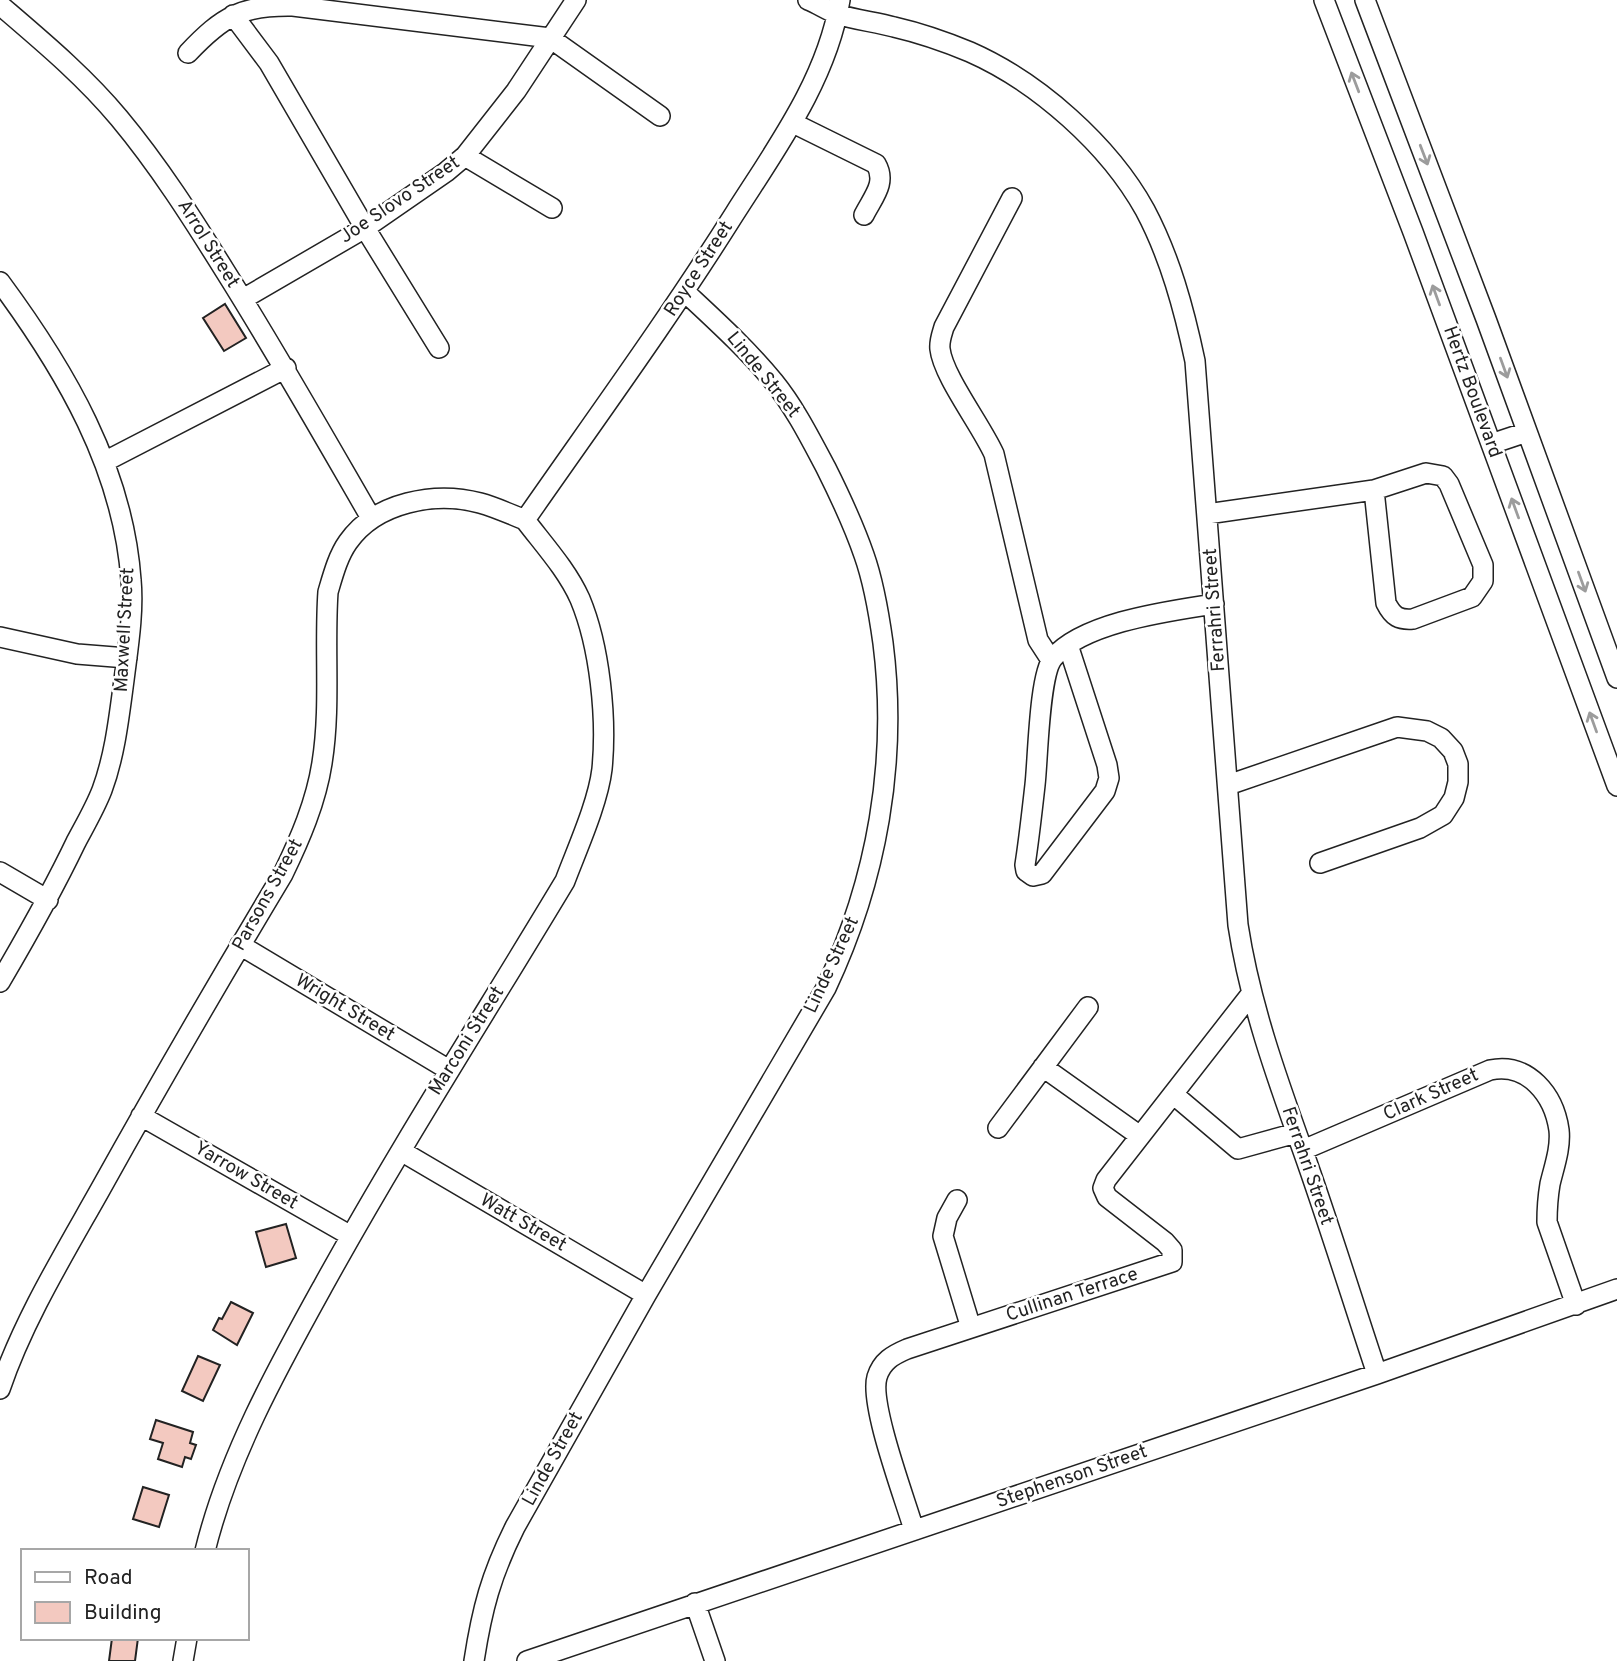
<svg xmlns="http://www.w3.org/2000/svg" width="1617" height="1661" font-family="Overpass,sans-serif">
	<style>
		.building { fill: #f3c9c0; stroke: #222; stroke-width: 2 }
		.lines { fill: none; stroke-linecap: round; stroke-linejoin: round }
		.minor-casing { stroke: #222; stroke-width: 22 }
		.minor { stroke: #fff; stroke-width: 19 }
		.oneway { stroke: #9c9c9c }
		.labels { text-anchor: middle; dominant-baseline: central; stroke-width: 5; stroke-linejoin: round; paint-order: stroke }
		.street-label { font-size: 19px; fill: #222; stroke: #fff }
	</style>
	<rect width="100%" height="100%" fill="#fff"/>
	<!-- building -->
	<path class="building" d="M225,304L246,338L224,351L203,318Z
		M286,1224L296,1258L266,1267L256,1232Z
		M231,1302L253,1313L237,1345L213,1330L219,1318L222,1319Z
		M198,1356L220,1365L203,1401L182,1391Z
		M156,1420L193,1432L190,1443L196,1445L191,1459L185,1457L182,1467L158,1459L163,1443L150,1439Z
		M143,1487L169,1495L159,1527L133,1519Z
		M112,1638H138L135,1661H109Z"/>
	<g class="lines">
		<defs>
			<path id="minor" d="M808,0C818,4 827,10 837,14C855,20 876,22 894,27C920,33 946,42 970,52C1038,82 1109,145 1145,210C1170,257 1184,309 1195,361L1238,925C1250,1003 1276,1076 1303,1151C1329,1224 1352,1299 1377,1374
				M1324,0L1413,232L1617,786
				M1365,0L1486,319L1617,678
				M0,5C42,41 84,76 119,118C159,166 192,218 225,271C276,352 323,435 371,518
				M233,15L269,63L365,228L439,348
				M188,53C223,16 242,5 293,6L550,38L660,116
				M793,123L876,164C887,183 873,197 864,215
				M465,156L552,208
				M1012,198L944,327C942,334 939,341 940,349C943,376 981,425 994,454L1038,640L1051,660
				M0,282C65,370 123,468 131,580C134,612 128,648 124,680C119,717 115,755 102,790C95,808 85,825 76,842C53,890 27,936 0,982
				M243,299L365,228L446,172L465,156L516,91L576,0
				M1491,444L1527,432
				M104,462L286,368
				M1207,514L1374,490L1426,473L1443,476L1449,484L1483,565V581L1472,597L1413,619C1399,620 1393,617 1386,603L1374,490
				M525,520C596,418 669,318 735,213C777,147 827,79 840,0
				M0,637L77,654L127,658
				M1068,645L1107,765L1109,778L1105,791L1042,874L1033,876L1026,871L1025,865C1029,839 1032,812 1035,785C1038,759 1039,675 1053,658C1083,622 1170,611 1214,604
				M1228,785L1397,727L1427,731L1441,738L1453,751L1458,764V782L1454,798L1443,815L1420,828L1320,863
				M0,872L48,900
				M240,945L449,1070
				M1043,1067L1140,1136
				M1173,1094L1238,1149L1296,1133
				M141,1116L351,1236
				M998,1128L1088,1007
				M1303,1150L1490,1070C1528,1062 1554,1095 1559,1130C1561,1148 1554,1167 1550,1184C1548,1196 1547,1209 1547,1222L1576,1305
				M401,1151L646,1295
				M957,1200L947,1218L943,1236L971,1328
				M0,1389C23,1321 64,1254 100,1190C159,1084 220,979 283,874C300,839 316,802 322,763C331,707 324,649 328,592C333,575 338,556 348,542C376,502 435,491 480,503C495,507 510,514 525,520
				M914,1530C905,1499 869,1404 877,1377C882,1361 893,1355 907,1349L1172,1262V1250L1165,1242L1107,1197L1103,1188L1106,1180L1251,994
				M205,1551C228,1457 277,1369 323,1286C399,1148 484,1016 565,881C577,849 598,803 602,769C607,718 600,647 580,599C567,570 544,545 525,520
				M695,1603L715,1661
				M183,1661L187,1638
				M474,1661C482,1609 491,1575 515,1527L646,1295L826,988C877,880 898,761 883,643C879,614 874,583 864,555C854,526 840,496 826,468C810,438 795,408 774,382C747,349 716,321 685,292
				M527,1661L1377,1374L1617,1289"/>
		</defs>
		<!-- minor casing -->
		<use href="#minor" class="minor-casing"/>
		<!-- minor -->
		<use href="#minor" class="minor"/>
	</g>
	<!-- one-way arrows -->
	<defs><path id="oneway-shaft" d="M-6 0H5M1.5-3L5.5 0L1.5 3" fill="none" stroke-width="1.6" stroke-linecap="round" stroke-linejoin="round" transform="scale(1.75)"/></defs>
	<g class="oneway">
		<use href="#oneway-shaft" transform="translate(1355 82) rotate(-111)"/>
		<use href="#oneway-shaft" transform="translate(1424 155) rotate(69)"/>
		<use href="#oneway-shaft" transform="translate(1436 295) rotate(-110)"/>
		<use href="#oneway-shaft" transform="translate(1504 368) rotate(70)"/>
		<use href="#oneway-shaft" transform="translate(1515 508) rotate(-110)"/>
		<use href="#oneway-shaft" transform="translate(1582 582) rotate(70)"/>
		<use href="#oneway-shaft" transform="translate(1593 722) rotate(-110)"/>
	</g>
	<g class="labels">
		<!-- street labels -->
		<g class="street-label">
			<text transform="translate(400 200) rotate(-34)">Joe Slovo Street</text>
			<text transform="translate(208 244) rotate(58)">Arrol Street</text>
			<text transform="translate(699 269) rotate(-57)">Royce Street</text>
			<text transform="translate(763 375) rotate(51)">Linde Street</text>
			<text transform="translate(1472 392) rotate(70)">Hertz Boulevard</text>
			<text transform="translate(1215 610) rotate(-94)">Ferrahri Street</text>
			<text transform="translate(125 630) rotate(-87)">Maxwell Street</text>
			<text transform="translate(268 895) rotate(-61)">Parsons Street</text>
			<text transform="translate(832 965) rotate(-65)">Linde Street</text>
			<text transform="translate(345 1008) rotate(31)">Wright Street</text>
			<text transform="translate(467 1041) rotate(-58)">Marconi Street</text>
			<text transform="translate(1431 1095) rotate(-24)">Clark Street</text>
			<text transform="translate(1307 1166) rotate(71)">Ferrahri Street</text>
			<text transform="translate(246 1176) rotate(30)">Yarrow Street</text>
			<text transform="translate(523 1223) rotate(30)">Watt Street</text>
			<text transform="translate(1072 1295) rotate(-18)">Cullinan Terrace</text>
			<text transform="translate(553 1459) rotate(-61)">Linde Street</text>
			<text transform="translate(1072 1477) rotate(-19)">Stephenson Street</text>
		</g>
	</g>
	<!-- legend -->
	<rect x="21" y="1549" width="228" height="91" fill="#ffffff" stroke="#a7a7a7" stroke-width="2"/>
	<rect x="35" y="1572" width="35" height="10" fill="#ffffff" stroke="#a7a7a7" stroke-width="2"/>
	<text x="84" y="1584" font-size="21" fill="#222222">Road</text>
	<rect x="35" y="1602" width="35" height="21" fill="#f3c9c0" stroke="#a7a7a7" stroke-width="2"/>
	<text x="84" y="1619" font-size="21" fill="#222222">Building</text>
</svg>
